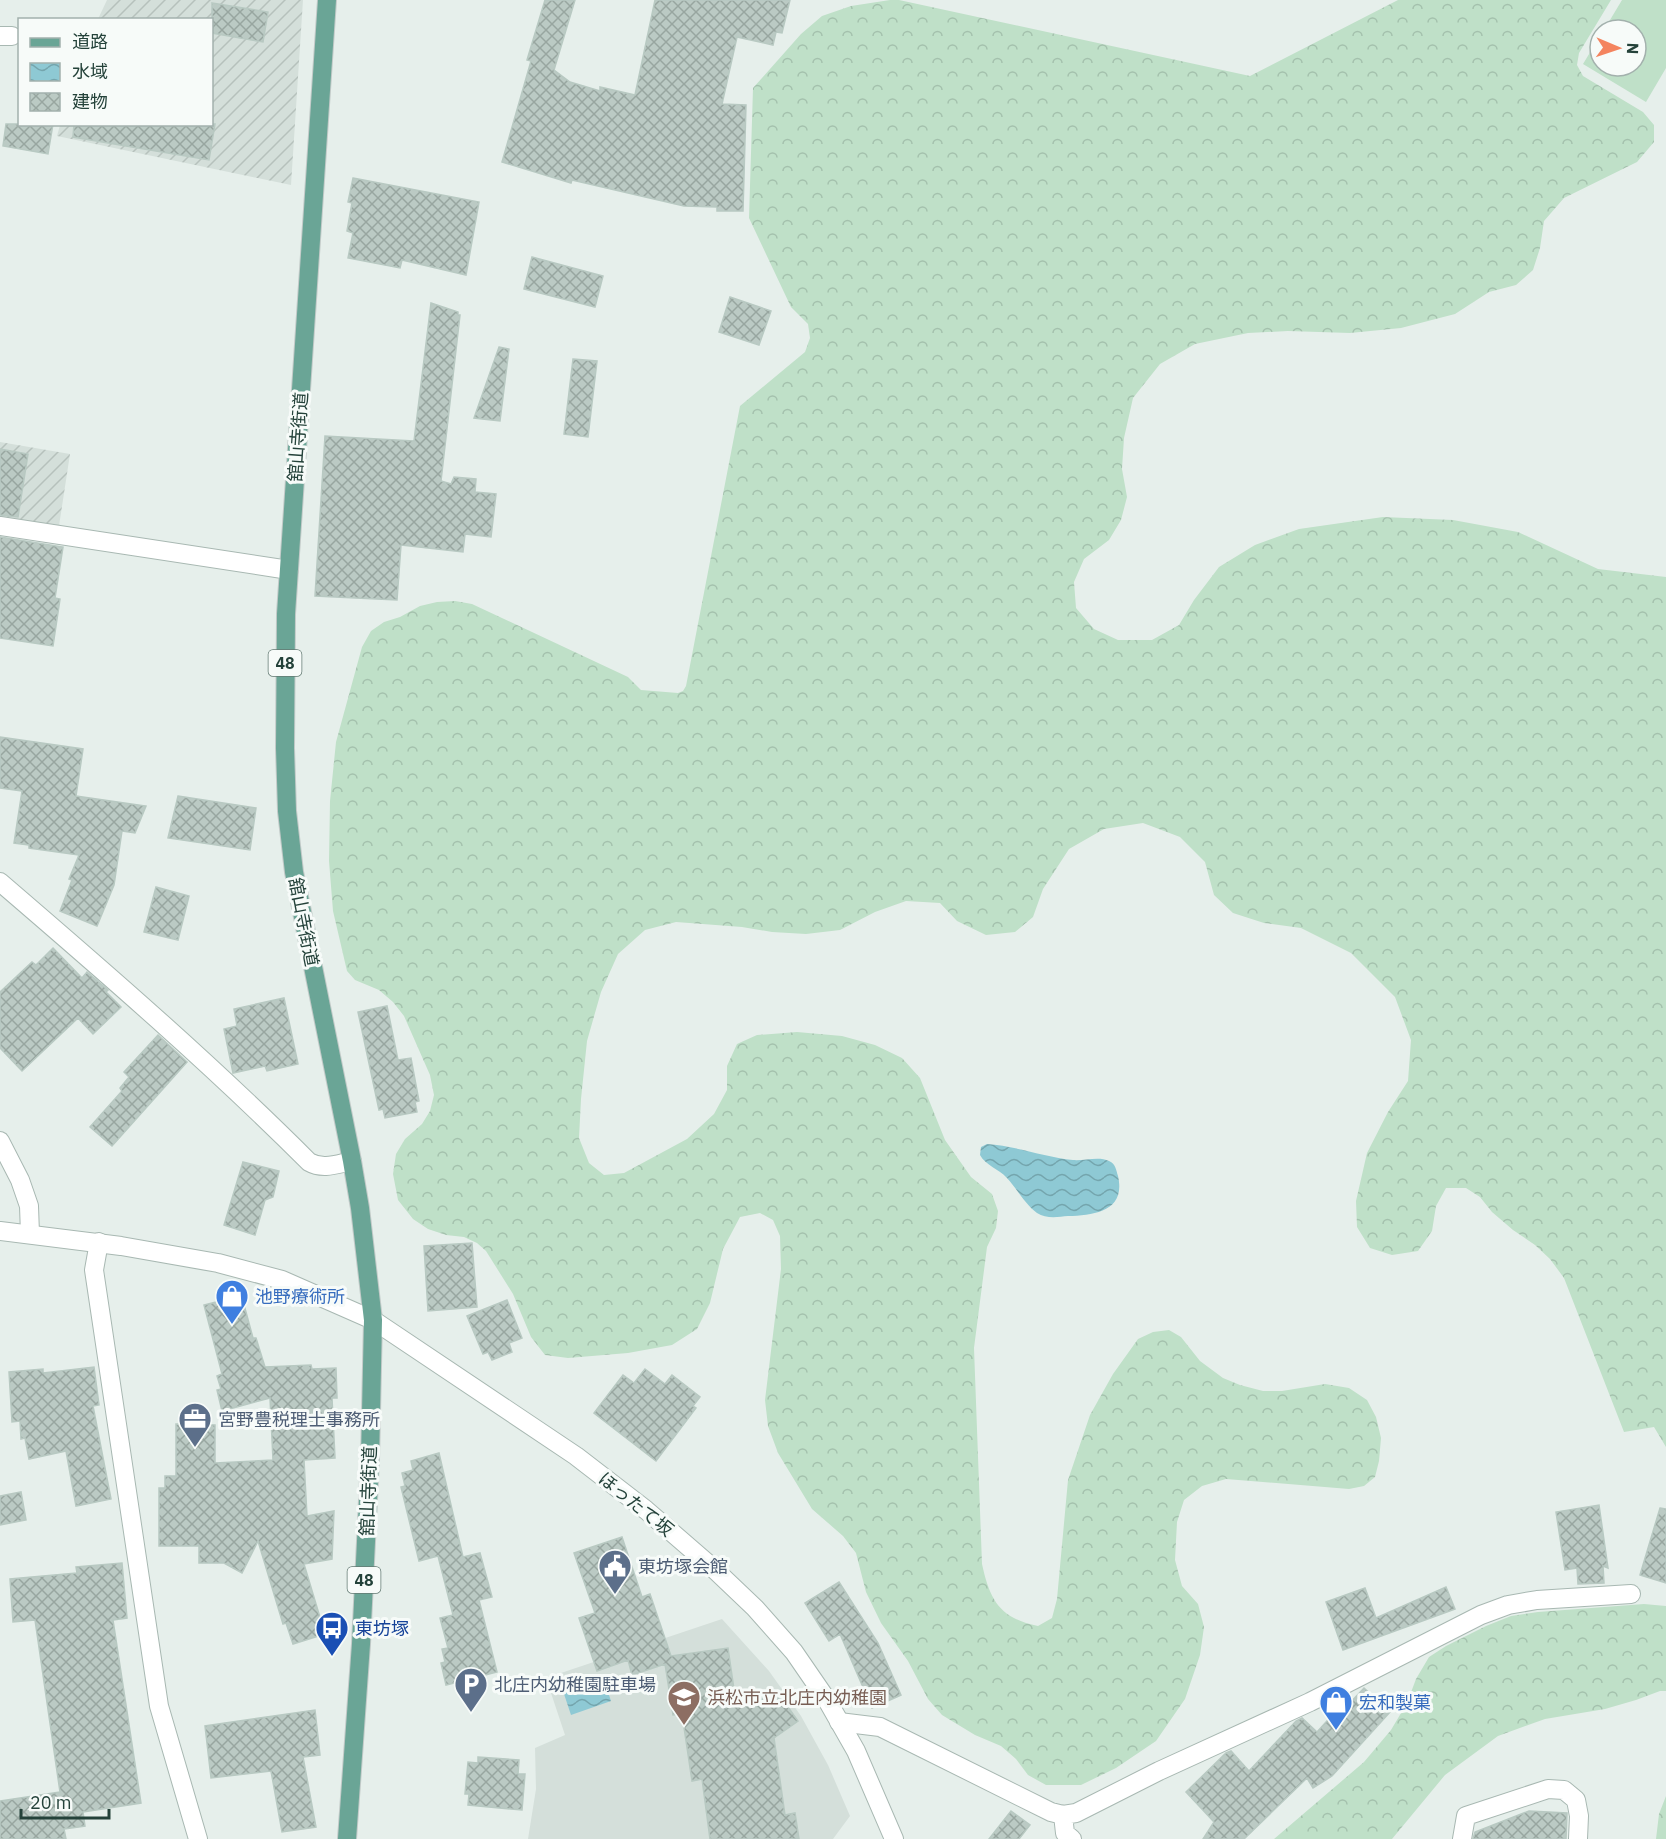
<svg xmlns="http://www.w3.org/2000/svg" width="1666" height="1839" font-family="'IBM Plex Sans','Noto Sans JP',sans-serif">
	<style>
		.built { fill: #d4dfda }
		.industrial { fill: url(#industrial-furrows) }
		.forest { fill: url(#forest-crowns) }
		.pitch { fill: #bfe0c8 }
		.water { fill: url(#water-waves) }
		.building { fill: url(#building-cross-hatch); stroke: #b8c9c2; stroke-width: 1.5 }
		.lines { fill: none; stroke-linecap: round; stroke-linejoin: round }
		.minor-casing { stroke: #a8b8b2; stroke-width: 20 }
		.tertiary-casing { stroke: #a8b8b2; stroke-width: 20 }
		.primary-casing { stroke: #c2cac8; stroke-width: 20 }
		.minor { stroke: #fff; stroke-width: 18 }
		.tertiary { stroke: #fff; stroke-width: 18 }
		.primary { stroke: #6aa596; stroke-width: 18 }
		.labels { text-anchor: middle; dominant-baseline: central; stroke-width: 6; stroke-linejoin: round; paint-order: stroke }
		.shield { fill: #f7fbf9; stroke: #637a73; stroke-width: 1.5 }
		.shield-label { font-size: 16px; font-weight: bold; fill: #24423a }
		.street-label { font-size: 18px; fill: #24423a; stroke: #f7fbf9 }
		.shop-label { font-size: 18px; fill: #366cbe; stroke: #f7fbf9; text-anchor: start }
		.service-label { font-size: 18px; fill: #4e5e75; stroke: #f7fbf9; text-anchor: start }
		.transit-label { font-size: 18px; fill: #164399; stroke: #f7fbf9; text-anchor: start }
		.education-label { font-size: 18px; fill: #785e54; stroke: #f7fbf9; text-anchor: start }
	</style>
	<defs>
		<pattern id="industrial-furrows" width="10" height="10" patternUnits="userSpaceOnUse" patternTransform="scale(1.5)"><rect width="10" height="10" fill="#d4dfda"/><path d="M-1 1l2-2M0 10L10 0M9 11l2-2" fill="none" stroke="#b6c1bc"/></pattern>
		<pattern id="forest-crowns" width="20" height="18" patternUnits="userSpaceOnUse" patternTransform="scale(1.5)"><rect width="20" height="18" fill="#bfe0c8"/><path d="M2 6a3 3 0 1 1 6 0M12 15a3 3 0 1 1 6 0" fill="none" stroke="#a4c1ad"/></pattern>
		<pattern id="water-waves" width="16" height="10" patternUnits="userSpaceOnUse" patternTransform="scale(1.5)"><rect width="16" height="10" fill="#8ec9d4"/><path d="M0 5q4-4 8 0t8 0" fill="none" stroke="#74a5ad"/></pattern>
		<pattern id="building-cross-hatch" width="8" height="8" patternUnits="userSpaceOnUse" patternTransform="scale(1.5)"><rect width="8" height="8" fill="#bbcac4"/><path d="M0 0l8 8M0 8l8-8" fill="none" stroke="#98a6a0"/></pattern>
	</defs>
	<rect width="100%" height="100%" fill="#e6efeb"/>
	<!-- built -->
	<path class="built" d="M722,1619L769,1671L801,1716L828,1765L850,1816L833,1839H528L536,1789L535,1748L565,1735L546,1678Z"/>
	<!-- industrial -->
	<path class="industrial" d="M107,0H303L291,185L57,136L60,125L212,124V20L98,19Z
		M0,442L70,454L59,526L0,517Z"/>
	<!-- forest -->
	<path class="forest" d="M890,0H899L1250,76L1398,0H1611L1579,53L1577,65L1583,76L1643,112L1654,125V142L1637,162L1564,198L1544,221L1540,248L1533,270L1516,285L1489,292L1455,314L1401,328L1350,333L1288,331L1248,333L1195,344L1160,364L1133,398L1124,438L1122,469L1127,497L1121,520L1109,540L1084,559L1074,582L1076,608L1094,629L1118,640H1152L1179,625L1194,600L1219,567L1255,545L1299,529L1383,517L1453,520L1518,532L1598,569L1666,577V1447L1654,1427L1624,1432L1564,1278L1550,1259L1535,1245L1513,1230L1492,1212L1480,1197L1466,1188H1446L1436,1206L1432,1231L1418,1251L1392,1255L1370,1248L1357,1227L1356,1201L1367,1153L1388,1112L1408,1081L1411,1040L1395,997L1351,953L1301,928L1264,923L1233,913L1214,895L1205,862L1180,837L1143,823L1104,829L1069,849L1043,889L1033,917L1015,932L986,935L957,921L940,903L906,901L875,912L840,930L806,934L772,932L742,927L676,922L645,930L618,954L601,992L587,1041L581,1099L579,1138L589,1163L604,1175L624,1173L687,1139L714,1114L727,1090V1066L737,1044L757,1035L797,1032L842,1036L875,1045L902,1058L920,1078L945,1140L971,1177L992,1194L998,1211L996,1228L987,1247L974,1348L982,1564C990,1601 1000,1618 1038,1626L1052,1618L1057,1599L1068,1480L1090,1415L1113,1374L1138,1339L1153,1332L1169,1330L1181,1337L1200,1361L1223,1378L1240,1385L1263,1391H1282L1325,1384L1349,1388L1367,1400L1376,1417L1381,1438L1379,1461L1375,1477L1364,1486L1349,1489L1226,1479L1202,1486L1184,1500L1177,1522L1175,1560L1182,1586L1198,1604L1204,1627L1200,1655L1185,1699L1156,1741L1116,1768L1081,1785H1046L1028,1775L1016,1759L1001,1746L975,1735L942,1715L928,1699L908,1661L881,1623L866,1592L856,1553L843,1536L812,1509L778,1453L768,1426L765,1400L781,1269L780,1236L773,1220L760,1213L740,1217L723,1249L710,1303L697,1329L672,1345L628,1353L568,1358L545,1355L531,1337L513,1294L486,1251L477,1243L464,1237L446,1235L428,1229L413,1219L398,1200L393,1174L396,1154L405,1139L422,1124L430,1111L434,1095L430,1075L404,1016L393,1002L379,990L355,980L347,971L333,911L329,861L330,801L336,742L362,647L371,631L384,622L400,617L420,606L437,602L455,601L472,604L628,677L641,690L678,693L683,691L686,686L740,406L805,352L810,338L808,324L791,307L749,218L753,88L801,34L822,16L851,6Z
		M1644,1604L1666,1606V1691H1660L1636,1700L1605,1709L1545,1719L1498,1736L1445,1775L1392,1839H1274L1364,1762L1391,1730L1407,1703L1416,1679L1429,1657L1446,1646L1486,1626L1511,1616L1538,1612Z
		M1666,1796V1839H1656L1659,1814Z"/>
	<!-- pitch -->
	<path class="pitch" d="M1622,0H1666V68L1646,102L1583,64L1600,36V66H1636V30H1604Z"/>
	<!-- water -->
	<path class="water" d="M987,1144C1016,1146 1044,1157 1073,1160C1084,1161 1099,1156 1109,1161C1116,1164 1116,1170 1118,1176C1126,1211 1095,1215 1068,1216C1058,1217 1046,1219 1037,1213C1025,1204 1017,1189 1007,1178C999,1169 985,1165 980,1155L981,1147Z
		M603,1677L611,1701L571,1715L563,1691Z"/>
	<!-- building -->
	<path class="building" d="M545,0H575L554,70L570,82L600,91V87L635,95L655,0H790L782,33L776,32L773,45L737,37L722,104L746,105L743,211H717V207L684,206L572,180L571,183L502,162L531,61L527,60Z
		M212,3L268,12L263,42L212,33Z
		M6,124H53L48,154L3,146Z
		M74,124H215L209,160L73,137Z
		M353,178L479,202L466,275L402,260L400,268L348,258L353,233L347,231L352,203L348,202Z
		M532,257L603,276L595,307L524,289Z
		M730,297L771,311L759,345L719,332Z
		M431,303L458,312V315H460L441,481L451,484L454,477L476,479L475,492L496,494L491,537L465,534L463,552L401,545L397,600L315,596L325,436L414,441Z
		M499,347L509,349L500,421L474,418Z
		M573,359L597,361L588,437L564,434Z
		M0,449L28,454L18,517L0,515Z
		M0,537L63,547L55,598L60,599L53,646L0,638Z
		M0,737L83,749L76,796L146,806L135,833L122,831L114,885L97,926L60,911L72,880L69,879L79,855L29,848V845L14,843L22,791L0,788Z
		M178,796L256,808L250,850L168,838Z
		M156,887L189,896L178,940L144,932Z
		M53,948L82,978L87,972L108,990L106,992L121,1007L93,1034L78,1018L22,1071L0,1048V992L32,962L36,965Z
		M284,998L298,1064L267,1071L265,1066L233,1073L224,1029L237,1026L234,1009Z
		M387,1006L398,1060L411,1058L419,1101L415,1102L417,1112L385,1118L383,1109L379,1110L358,1012Z
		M158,1035L187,1062L112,1146L90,1127L122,1091L120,1088L129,1077L124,1072Z
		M243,1162L279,1171L273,1197L265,1200L255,1235L224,1225Z
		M472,1243L477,1307L428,1311L424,1246Z
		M232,1298L234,1304L243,1301L253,1338H256L265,1367L311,1365L312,1369L336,1368L337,1398H332L335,1458L304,1460L307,1516L334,1511L332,1559L304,1564L325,1634L293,1644L286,1623L283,1624L258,1541L242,1573L224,1563H199V1546H159V1488H165V1476H176V1424L215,1425V1463L273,1460L270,1398L222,1411L217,1390L221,1389L217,1376L222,1374L204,1305Z
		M507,1300L522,1338L509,1343L512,1352L492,1360L488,1352L483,1354L467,1316Z
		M94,1367L99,1405L93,1406L111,1499L76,1506L66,1451L29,1459L25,1438L21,1439L20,1421L12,1422L9,1372L43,1369V1373Z
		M645,1369L665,1384L672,1375L700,1397L693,1406L696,1408L656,1461L594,1413L623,1375L634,1383Z
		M439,1453L463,1557L480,1553L492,1597L479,1600L497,1672L446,1685L441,1663L445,1662L442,1649L448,1648L440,1618L453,1615L438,1556L419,1561L401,1487L405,1486L402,1473L413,1470L411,1461Z
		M21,1492L26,1520L0,1525V1496Z
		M1599,1505L1608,1568L1603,1566L1604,1583L1578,1584L1577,1568L1565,1570L1556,1512Z
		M1660,1508L1666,1509V1583L1640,1575Z
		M622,1537L642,1597L650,1594L671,1656L728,1648L736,1703L763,1699L776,1690L798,1721L774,1738L785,1815L795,1813L799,1839H710L702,1779L692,1781L682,1714L673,1715L665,1664L632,1675L628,1660L597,1671L579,1618L595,1613L574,1553Z
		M122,1563L127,1618L113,1620L141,1803L83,1812L85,1826L64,1829L66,1839H0V1801L60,1792L35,1620L13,1622L10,1579L77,1573L76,1567Z
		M839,1582L878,1643L901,1695L872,1708L840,1634L829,1641L805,1603Z
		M1446,1587L1455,1609L1343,1650L1326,1602L1365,1588L1376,1618Z
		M1364,1688L1390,1712L1332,1776L1313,1788L1307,1778L1244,1839H1203L1214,1822L1186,1792L1226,1753L1231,1751L1249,1771L1296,1721L1302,1718L1317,1732L1345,1701L1348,1705Z
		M315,1710L320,1755L303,1757L316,1827L282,1832L271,1771L211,1778L205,1726Z
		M478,1757L519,1760L518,1774H525L522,1810L468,1805L469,1794H465L468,1762L478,1763Z
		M1011,1811L1030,1825L1019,1839H989Z
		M1529,1811L1567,1813L1566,1839H1473L1475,1832Z"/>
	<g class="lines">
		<defs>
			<path id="minor" d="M0,36H12
				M0,526L289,570
				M0,882C106,973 211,1064 309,1162C323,1170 337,1164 352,1161
				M0,1141L20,1180L29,1206L30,1234
				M99,1242L94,1270L159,1706L198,1839
				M839,1722L880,1727L1051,1812L1063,1815L1076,1813L1159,1771L1310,1702L1481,1615L1508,1605L1537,1600L1631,1594
				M1063,1815L1065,1833L1072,1839
				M1462,1839L1466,1816L1548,1789L1564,1790L1576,1800L1579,1816L1578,1839"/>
			<path id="tertiary" d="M0,1231L121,1246L218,1263L282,1280L373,1320L576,1456L646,1510L713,1568L755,1608L794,1652L827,1700L856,1751L894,1839"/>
			<path id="primary" d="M327,0L286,614L285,748L287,811L294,872L352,1161L360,1208L373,1320L370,1459L361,1644L347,1839"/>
		</defs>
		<!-- minor casing -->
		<use href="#minor" class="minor-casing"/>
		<!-- tertiary casing -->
		<use href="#tertiary" class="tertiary-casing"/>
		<!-- primary casing -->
		<use href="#primary" class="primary-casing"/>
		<!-- minor -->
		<use href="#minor" class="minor"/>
		<!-- tertiary -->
		<use href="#tertiary" class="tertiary"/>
		<!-- primary -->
		<use href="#primary" class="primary"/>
	</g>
	<!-- icons -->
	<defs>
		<symbol id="shop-pin" viewBox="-11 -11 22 30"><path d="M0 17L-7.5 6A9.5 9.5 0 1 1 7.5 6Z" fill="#3f7fe0" stroke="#f7fbf9"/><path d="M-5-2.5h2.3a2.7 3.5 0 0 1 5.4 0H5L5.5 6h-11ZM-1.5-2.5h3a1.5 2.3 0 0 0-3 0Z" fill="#fff"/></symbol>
		<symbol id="office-pin" viewBox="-11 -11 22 30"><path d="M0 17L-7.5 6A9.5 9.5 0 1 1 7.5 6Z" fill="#5c6f8a" stroke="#f7fbf9"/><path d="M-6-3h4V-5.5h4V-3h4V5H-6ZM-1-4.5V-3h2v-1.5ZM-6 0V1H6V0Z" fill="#fff"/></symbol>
		<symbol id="civic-pin" viewBox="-11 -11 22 30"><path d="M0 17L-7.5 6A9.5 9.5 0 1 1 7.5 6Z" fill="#5c6f8a" stroke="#f7fbf9"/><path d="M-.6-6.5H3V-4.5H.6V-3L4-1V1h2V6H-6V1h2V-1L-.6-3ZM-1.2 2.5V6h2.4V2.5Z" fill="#fff"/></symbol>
		<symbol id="bus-pin" viewBox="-11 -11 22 30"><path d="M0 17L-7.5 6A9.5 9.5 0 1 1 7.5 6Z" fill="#1a4fb4" stroke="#f7fbf9"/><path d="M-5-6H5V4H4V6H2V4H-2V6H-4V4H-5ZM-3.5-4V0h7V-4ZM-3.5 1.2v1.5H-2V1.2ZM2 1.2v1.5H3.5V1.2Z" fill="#fff"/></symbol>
		<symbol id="parking-pin" viewBox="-11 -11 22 30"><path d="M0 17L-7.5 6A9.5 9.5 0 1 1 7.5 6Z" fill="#5c6f8a" stroke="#f7fbf9"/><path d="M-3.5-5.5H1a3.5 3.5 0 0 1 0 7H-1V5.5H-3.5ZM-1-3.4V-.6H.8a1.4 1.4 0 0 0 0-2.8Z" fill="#fff"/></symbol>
		<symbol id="school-pin" viewBox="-11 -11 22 30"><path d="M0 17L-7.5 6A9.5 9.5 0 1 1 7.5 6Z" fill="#8d6e63" stroke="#f7fbf9"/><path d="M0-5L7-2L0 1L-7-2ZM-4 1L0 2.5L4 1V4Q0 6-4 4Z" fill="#fff"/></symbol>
	</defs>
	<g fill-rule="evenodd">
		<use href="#shop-pin" x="213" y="1277" width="38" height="52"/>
		<use href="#office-pin" x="176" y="1400" width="38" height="52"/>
		<use href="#civic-pin" x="596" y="1547" width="38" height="52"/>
		<use href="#bus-pin" x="313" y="1609" width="38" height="52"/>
		<use href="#parking-pin" x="452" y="1665" width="38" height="52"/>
		<use href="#school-pin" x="665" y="1678" width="38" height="52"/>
		<use href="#shop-pin" x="1317" y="1683" width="38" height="52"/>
	</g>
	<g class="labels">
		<!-- shield labels -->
		<g class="shield">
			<rect x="268.5" y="650" width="33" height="26" rx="4.5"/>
			<rect x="347.5" y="1567" width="33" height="26" rx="4.5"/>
		</g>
		<g class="shield-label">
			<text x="285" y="663">48</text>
			<text x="364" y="1580">48</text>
		</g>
		<!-- street labels -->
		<g class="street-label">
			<text transform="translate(298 437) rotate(-86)">舘山寺街道</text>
			<text transform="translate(304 922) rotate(79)">舘山寺街道</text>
			<text transform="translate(368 1491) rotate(-88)">舘山寺街道</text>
			<text transform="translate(636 1504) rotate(39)">ほったて坂</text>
		</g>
		<!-- shop labels -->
		<g class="shop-label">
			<text x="255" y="1296">池野療術所</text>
			<text x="1359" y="1702">宏和製菓</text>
		</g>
		<!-- service labels -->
		<g class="service-label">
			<text x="218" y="1419">宮野豊税理士事務所</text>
			<text x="638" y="1566">東坊塚会館</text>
			<text x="494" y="1684">北庄内幼稚園駐車場</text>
		</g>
		<!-- transit labels -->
		<g class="transit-label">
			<text x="355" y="1628">東坊塚</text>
		</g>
		<!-- education labels -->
		<g class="education-label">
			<text x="707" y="1697">浜松市立北庄内幼稚園</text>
		</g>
	</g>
	<!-- legend -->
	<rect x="18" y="18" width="195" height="108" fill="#f7fbf9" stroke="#a3b1ad" stroke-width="1.5"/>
	<rect x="30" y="38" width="30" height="9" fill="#6aa596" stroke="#a3b1ad" stroke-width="1.5"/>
	<text x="72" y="48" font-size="18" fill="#24423a">道路</text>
	<rect x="30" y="63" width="30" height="18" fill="url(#water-waves)" stroke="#a3b1ad" stroke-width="1.5"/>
	<text x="72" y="78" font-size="18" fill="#24423a">水域</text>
	<rect x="30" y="93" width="30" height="18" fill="url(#building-cross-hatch)" stroke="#a3b1ad" stroke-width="1.5"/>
	<text x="72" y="108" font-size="18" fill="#24423a">建物</text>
	<!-- north arrow -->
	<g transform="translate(1618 48) rotate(92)"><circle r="28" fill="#f7fbf9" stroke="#a3b1ad" stroke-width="1.5"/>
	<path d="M0-4.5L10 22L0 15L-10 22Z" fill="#f4845f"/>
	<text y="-9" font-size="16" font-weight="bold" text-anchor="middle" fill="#24423a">N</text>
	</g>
	<!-- scale -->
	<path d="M21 1809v9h88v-9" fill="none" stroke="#24423a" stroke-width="3"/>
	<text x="30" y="1809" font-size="18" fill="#24423a" stroke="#f7fbf9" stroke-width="4.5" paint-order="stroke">20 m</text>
</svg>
